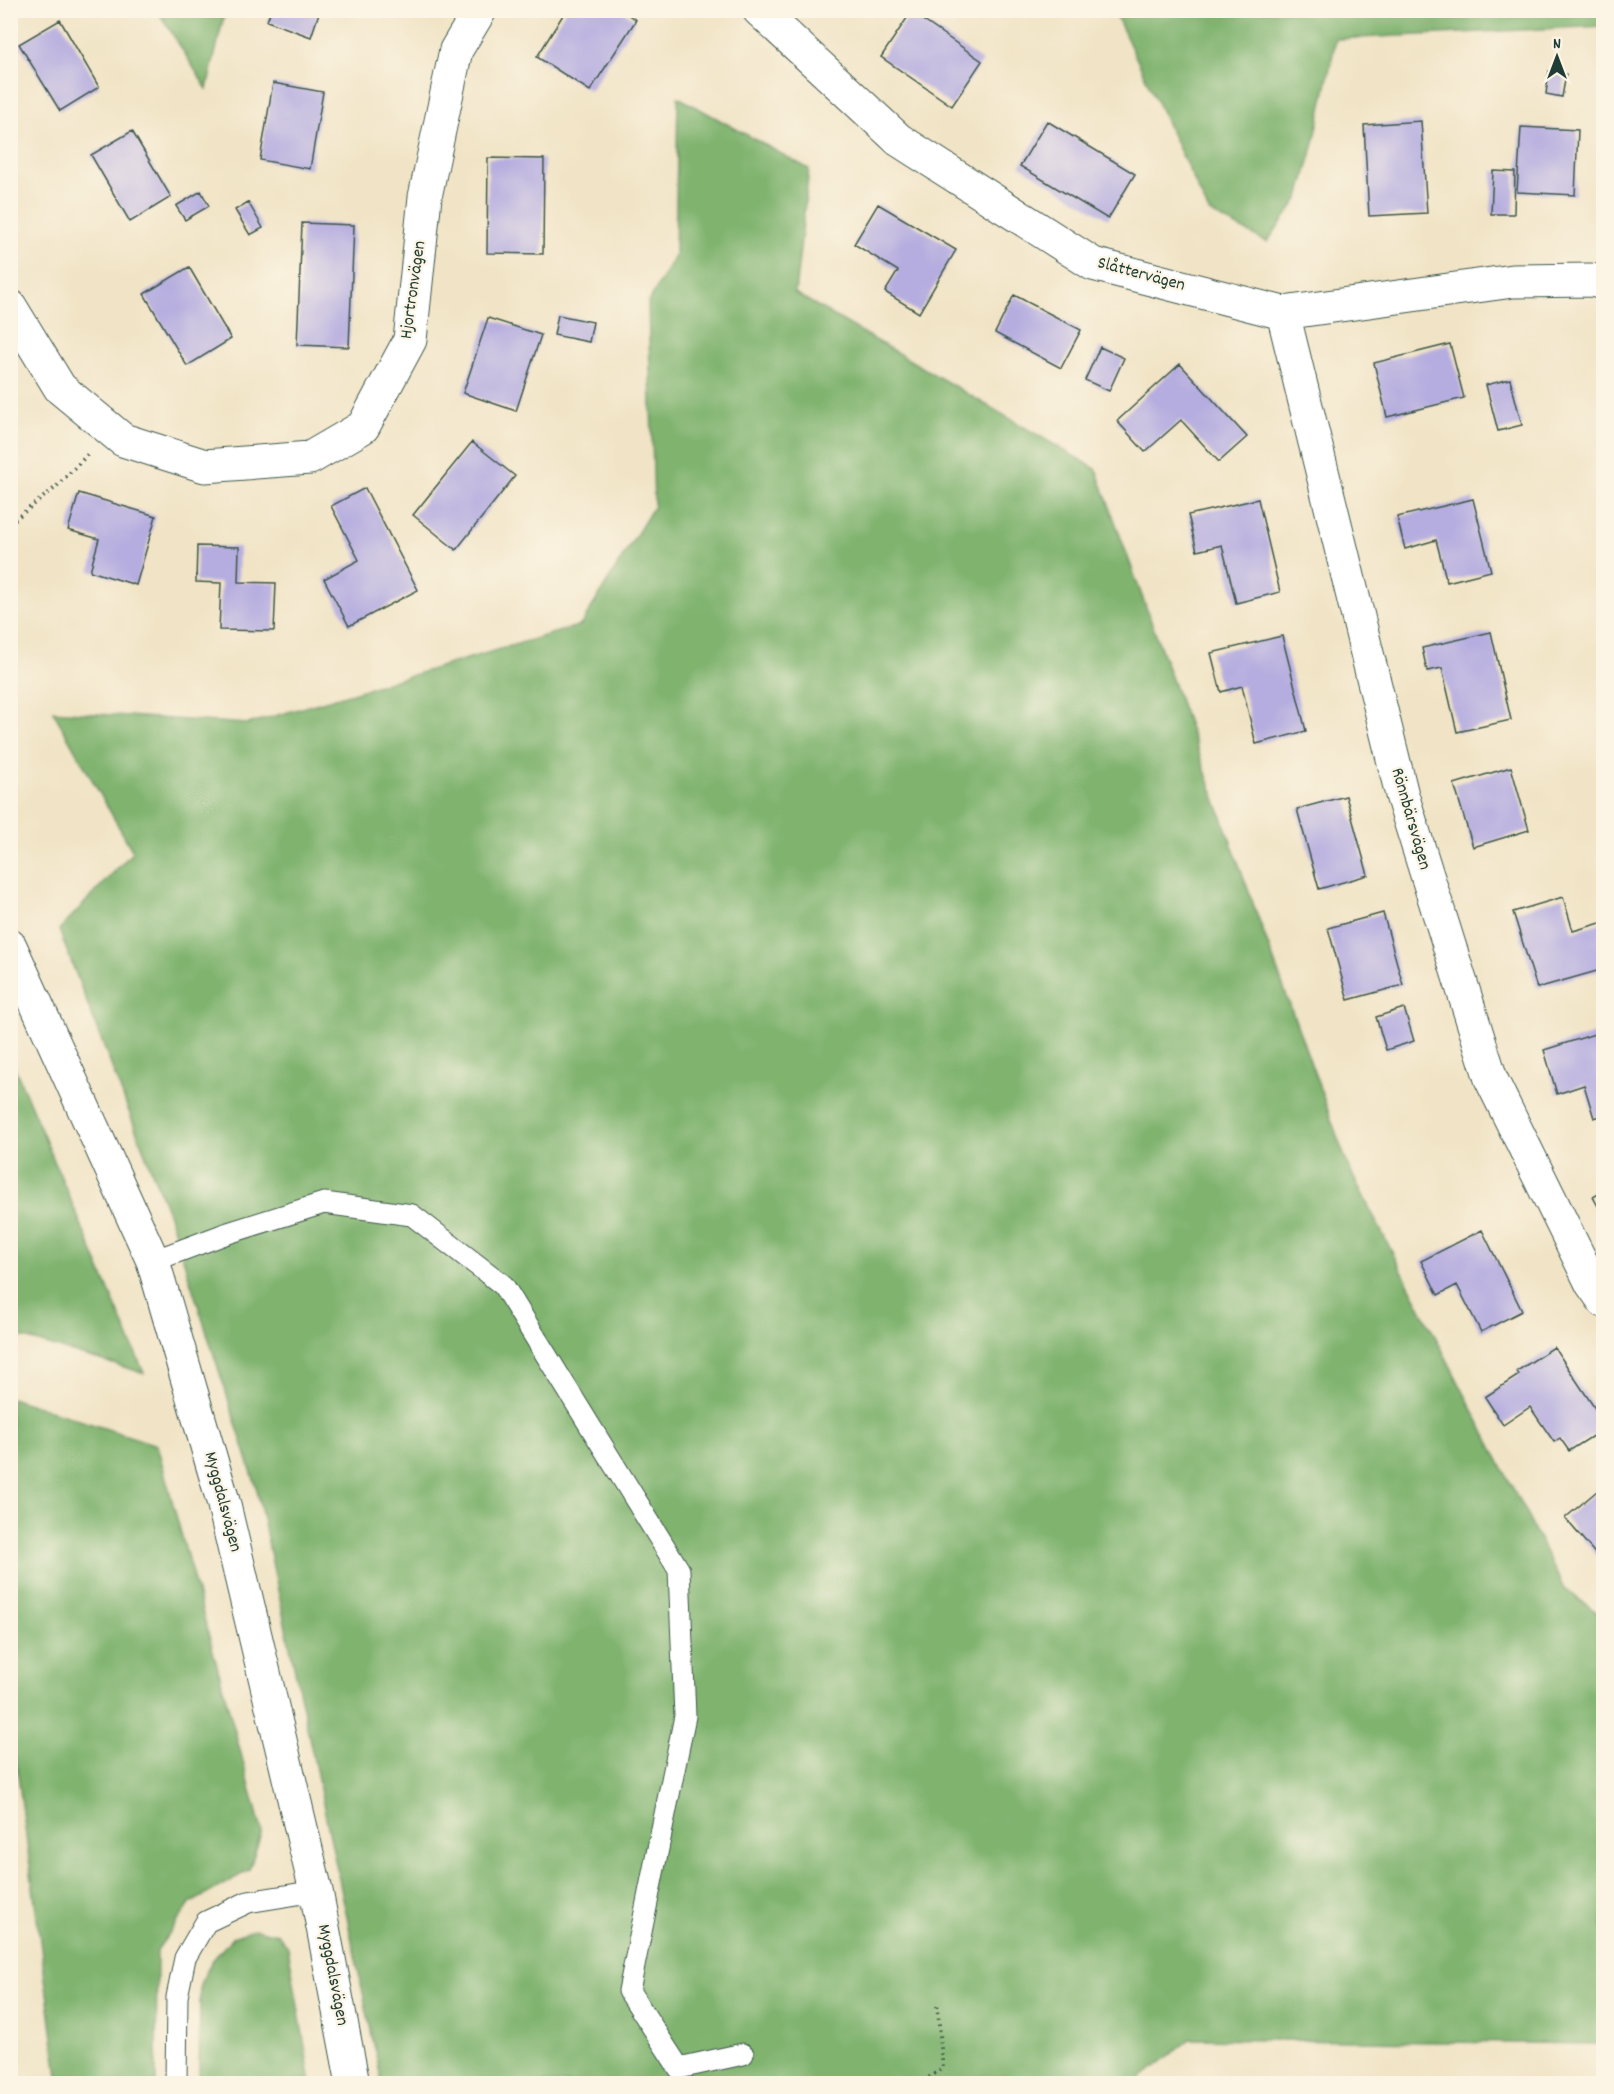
<svg xmlns="http://www.w3.org/2000/svg" width="1614" height="2094" font-family="Dekko,sans-serif">
	<style>
		.forest { fill: #7fb36e; stroke: #4f7851; stroke-width: 1.5 }
		.building { fill: #b5addf }
		.lines { fill: none; stroke-linecap: round; stroke-linejoin: round }
		.service-casing { stroke: #3e564a; stroke-width: 23 }
		.minor-casing { stroke: #3e564a; stroke-width: 35 }
		.tertiary-casing { stroke: #3e564a; stroke-width: 35 }
		.path { stroke: #3e564a; stroke-width: 4; stroke-dasharray: 1.5 4.5; stroke-linecap: butt }
		.service { stroke: #fff; stroke-width: 21 }
		.minor { stroke: #fff; stroke-width: 33 }
		.tertiary { stroke: #fff; stroke-width: 33 }
		.labels { text-anchor: middle; dominant-baseline: central; stroke-width: 4.5; stroke-linejoin: round; paint-order: stroke }
		.street-label { font-size: 18px; fill: #1f3d34; stroke: #fcf5e5 }
	</style>
	<rect width="100%" height="100%" fill="#fcf5e5"/>
	<filter id="ink" filterUnits="userSpaceOnUse"><feTurbulence type="fractalNoise" baseFrequency=".0167" numOctaves="2"/><feDisplacementMap in="SourceGraphic" scale="12" xChannelSelector="R" yChannelSelector="G"/><feConvolveMatrix kernelMatrix="1 2 1 2 8 2 1 2 1" color-interpolation-filters="sRGB"/></filter>
	<filter id="wash" filterUnits="userSpaceOnUse"><feTurbulence type="fractalNoise" baseFrequency=".008" numOctaves="4" result="noise"/><feDisplacementMap in="SourceGraphic" scale="24" xChannelSelector="R" yChannelSelector="G"/><feGaussianBlur stdDeviation="1.35" result="paint"/><feColorMatrix in="noise" values="0 0 0 0 0 0 0 0 0 0 0 0 0 0 0 0 0 1.4 0 .05"/><feComposite in="paint" operator="in"/></filter>
	<g filter="url(#wash)">
		<rect width="100%" height="100%" fill="#f1e4c6"/>
		<!-- forest -->
		<path class="forest" d="M1603,10V26L1336,39L1314,143L1299,198L1267,242L1209,212L1114,11Z
			M158,11H225L207,89Z
			M678,97L809,169L795,293L1096,469L1348,1166L1564,1588L1603,1617V2044L1190,2039L1134,2084L382,2083L256,1486L171,1221L59,930L133,852L53,711L248,724L581,625L654,506L648,303L675,255Z
			M10,1059H11L144,1373L11,1334Z
			M11,1398L157,1445L262,1831L249,1870L191,1903L157,1950L156,2083H59L15,1753L11,1752Z
			M255,1929L278,1934L288,1947L311,2083H199L200,1984L212,1961L233,1937Z"/>
		<g id="blocks">
			<!-- building -->
			<path class="building" d="M271,10H320L311,37L267,21Z
				M566,10H621L636,20L590,91L537,57Z
				M911,12L982,61L952,106L881,57Z
				M60,20L99,87L60,111L19,44Z
				M1549,71L1566,74L1562,97L1546,94Z
				M273,83L323,92L310,169L260,160Z
				M1047,121L1135,174L1108,219L1020,166Z
				M1421,121L1427,213L1369,216L1364,125Z
				M1521,127L1578,130L1575,195L1517,192Z
				M132,131L171,197L130,222L91,155Z
				M488,158L544,159L543,254L487,253Z
				M1493,171L1515,172L1514,214H1491Z
				M201,191L209,206L185,220L176,206Z
				M248,202L263,228L250,235L235,210Z
				M878,204L956,250L919,313L885,292L898,271L854,244Z
				M302,223L354,225L349,347L297,345Z
				M189,267L231,339L187,366L144,294Z
				M1014,295L1081,330L1061,368L995,333Z
				M558,315L593,322L589,342L554,335Z
				M488,318L541,335L516,411L463,393Z
				M1450,344L1464,398L1387,417L1374,363Z
				M1100,347L1124,358L1109,391L1085,380Z
				M1180,364L1247,437L1219,462L1181,420L1145,452L1117,421Z
				M1510,379L1522,425L1498,431L1486,385Z
				M472,442L515,476L456,550L413,515Z
				M365,488L418,590L349,626L324,579L359,560L331,506Z
				M79,493L156,516L136,585L90,571L99,539L68,530Z
				M1258,499L1280,592L1236,603L1222,545L1197,551L1188,515Z
				M1473,499L1491,571L1447,582L1436,540L1405,549L1397,517Z
				M197,546L239,547L238,582L276,583L274,631L219,630L221,583L196,582Z
				M1491,632L1511,720L1457,732L1442,668L1427,671L1422,648Z
				M1282,636L1306,731L1256,744L1242,686L1221,692L1211,653Z
				M1511,767L1529,830L1473,847L1454,784Z
				M1346,796L1368,875L1319,889L1297,809Z
				M1563,897L1573,931L1604,922V969L1537,988L1513,912Z
				M1383,913L1403,985L1348,1000L1328,928Z
				M1404,1008L1414,1041L1386,1050L1376,1017Z
				M1604,1031V1115L1594,1118L1584,1085L1557,1094L1544,1050Z
				M1604,1191V1217L1593,1197Z
				M1482,1230L1522,1311L1481,1332L1457,1285L1438,1295L1421,1261Z
				M1554,1347L1604,1422V1429L1569,1451L1560,1438L1554,1442L1530,1407L1503,1425L1485,1397L1519,1375L1517,1371Z
				M1604,1485V1564L1565,1518Z"/>
		</g>
	</g>
	<g filter="url(#ink)">
		<use href="#blocks" fill-opacity="0" stroke="#3e564a" stroke-width="1.5"/>
		<g class="lines">
			<defs>
				<path id="service" d="M153,1261L225,1234L324,1203L412,1215L503,1285L679,1570L685,1716L629,1991L679,2068L743,2054
					M176,2084L177,1997L185,1958L206,1922L248,1902L316,1891"/>
				<path id="minor" d="M759,10L899,140L1093,264L1283,313L1513,281L1591,280L1604,283
					M10,306L60,388L123,440L205,466L310,458L363,427L410,340L425,197L456,50L480,10
					M1283,313L1402,795L1491,1079L1592,1284L1604,1301"/>
				<path id="tertiary" d="M10,946L153,1261L223,1501L316,1891L353,2084"/>
			</defs>
			<!-- service casing -->
			<use href="#service" class="service-casing"/>
			<!-- minor casing -->
			<use href="#minor" class="minor-casing"/>
			<!-- tertiary casing -->
			<use href="#tertiary" class="tertiary-casing"/>
			<!-- path -->
			<path class="path" d="M10,523L55,488L88,454
				M919,2084L943,2068L937,2003"/>
			<!-- service -->
			<use href="#service" class="service"/>
			<!-- minor -->
			<use href="#minor" class="minor"/>
			<!-- tertiary -->
			<use href="#tertiary" class="tertiary"/>
		</g>
	</g>
	<g class="labels">
		<!-- street labels -->
		<g class="street-label">
			<text transform="translate(1141 275) rotate(15)">Slåttervägen</text>
			<text transform="translate(414 290) rotate(-82)">Hjortronvägen</text>
			<text transform="translate(1410 819) rotate(74)">Rönnbärsvägen</text>
			<text transform="translate(222 1502) rotate(75)">Myggdalsvägen</text>
			<text transform="translate(332 1975) rotate(79)">Myggdalsvägen</text>
		</g>
	</g>
	<!-- margin -->
	<rect width="1614" height="2094" fill="none" stroke="#fcf5e5" stroke-width="36"/>
	<!-- north arrow -->
	<g transform="translate(1557 57)" stroke="#fcf5e5" stroke-width="4.5" paint-order="stroke">
	<path d="M0-4.5L10 22L0 15L-10 22Z" fill="#1f3d34"/>
	<text y="-9" font-size="16" font-weight="bold" text-anchor="middle" fill="#1f3d34">N</text>
	</g>
</svg>
